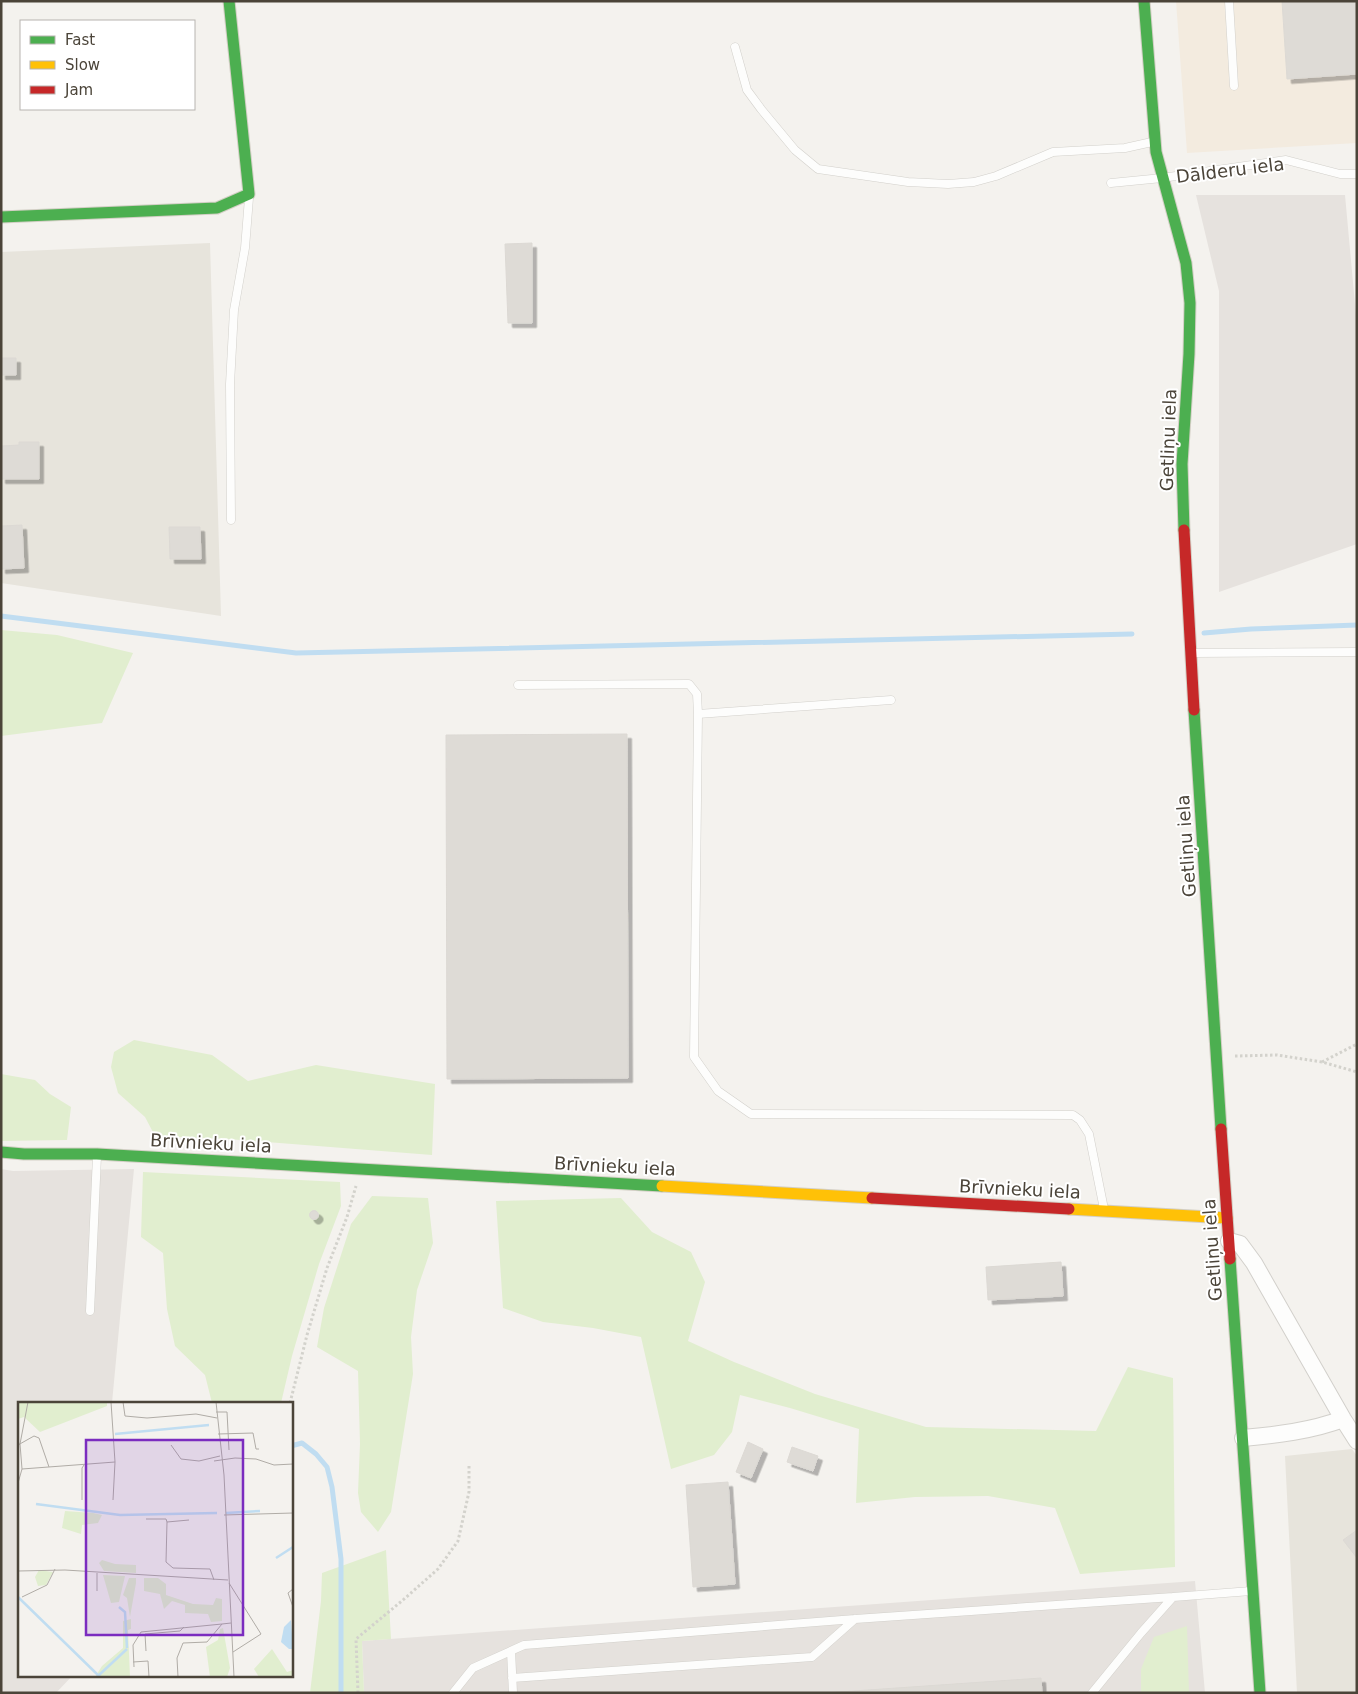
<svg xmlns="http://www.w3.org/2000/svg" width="1358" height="1694" font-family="'DejaVu Sans',sans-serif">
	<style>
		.residential { fill: #e7e4dc }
		.commercial { fill: #f3ebdf }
		.industrial { fill: #e6e2de }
		.green { fill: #e1eecf }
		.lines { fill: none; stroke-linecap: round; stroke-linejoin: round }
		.stream { stroke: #c0ddf1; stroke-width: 5 }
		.building { fill: #dedbd6; stroke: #dcd9d4; filter: url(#shadow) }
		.lane-casing { stroke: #d2d0cb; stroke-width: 9 }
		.street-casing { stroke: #d2d0cb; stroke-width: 18 }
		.fast-casing { stroke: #d3cfc5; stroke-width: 13 }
		.slow-casing { stroke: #d3cfc5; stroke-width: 13 }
		.jam-casing { stroke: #d3cfc5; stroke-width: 13 }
		.path { stroke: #d3d2cc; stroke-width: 3; stroke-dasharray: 2.5 2.5; stroke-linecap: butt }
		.lane { stroke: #fdfdfc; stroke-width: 8 }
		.street { stroke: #fdfdfc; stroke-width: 16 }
		.fast { stroke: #4caf50; stroke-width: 11 }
		.slow { stroke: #ffc107; stroke-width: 11 }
		.jam { stroke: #c62828; stroke-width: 11 }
		.labels { text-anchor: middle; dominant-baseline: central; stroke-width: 4; stroke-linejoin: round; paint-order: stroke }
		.street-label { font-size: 18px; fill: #4b4439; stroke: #fff }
		.inset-river { fill: none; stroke: #c0ddf1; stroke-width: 2.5 }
		.inset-road { fill: none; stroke: #b0aca6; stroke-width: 1 }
		.view { fill: #7b2cbf; fill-opacity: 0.15; stroke: #7b2cbf; stroke-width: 2.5 }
		.inset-edge { fill: none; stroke: #4b4439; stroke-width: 2.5 }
	</style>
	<defs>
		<filter id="shadow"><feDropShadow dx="4.5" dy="4.5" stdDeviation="0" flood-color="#0004"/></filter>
	</defs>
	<rect width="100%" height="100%" fill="#f4f2ee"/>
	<!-- residential -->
	<path class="residential" d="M210,243L221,616L1,583V252Z
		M1352,1449L1357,1456V1693H1297L1285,1456Z"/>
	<!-- commercial -->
	<path class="commercial" d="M1176,1H1357V143L1187,153Z"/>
	<!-- industrial -->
	<path class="industrial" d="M1196,195H1345L1357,326V544L1219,592V291Z
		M1,1169L13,1171L134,1169L112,1403H19V1675H73L56,1693L1,1692Z
		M1195,1581L1205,1693H364L362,1641Z"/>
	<!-- green -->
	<path class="green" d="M1,630L57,635L133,653L102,723L1,736Z
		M134,1040L212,1055L248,1081L316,1065L435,1084L432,1155L228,1139L155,1136L145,1117L118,1093L111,1067L114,1052Z
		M1,1074L35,1080L50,1094L71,1107L67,1140L1,1141Z
		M143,1172L340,1182L341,1206L319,1264L292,1356L281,1403H212L205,1375L175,1346L167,1309L163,1253L141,1237Z
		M372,1196L428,1198L433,1243L417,1290L411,1337L413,1374L391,1512L378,1532L361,1512L358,1493L360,1444L358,1371L317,1347L324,1308L351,1224Z
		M621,1198L652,1232L691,1252L705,1282L688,1341L734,1362L815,1394L926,1427L1096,1431L1128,1367L1173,1378L1175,1567L1080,1574L1055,1508L988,1496L915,1497L856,1503L859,1429L790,1408L740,1395L732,1432L714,1455L671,1469L641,1337L593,1328L543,1322L503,1308L496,1201Z
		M386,1550L391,1639L362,1641L364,1693H310L321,1601L322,1573Z
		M1187,1626L1189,1693H1141V1669L1154,1637Z"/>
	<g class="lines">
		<!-- stream -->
		<path class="stream" d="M1,616L296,653L1132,634
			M1204,633L1251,629L1357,625
			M291,1446L302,1443L316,1454L327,1467L332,1487L341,1559V1693"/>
	</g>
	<!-- building -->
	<path class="building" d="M1282,1H1357V74L1287,79Z
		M532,243V323H508L505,244Z
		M1,358H16V375H1Z
		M19,442H39V479H1V446L19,445Z
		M22,525L24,568L1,569V526Z
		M169,527H200L201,559H170Z
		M627,734L628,1078L447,1079L446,735Z
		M309.5 1215a4.5 4.5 0 1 1 9 0a4.5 4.5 0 1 1-9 0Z
		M1061,1262L1063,1296L988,1300L986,1267Z
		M748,1442L763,1449L751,1478L736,1472Z
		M792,1447L818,1456L813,1471L787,1462Z
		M728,1482L735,1584L693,1587L686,1485Z
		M1357,1530V1558L1343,1540Z
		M1041,1678L1042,1693H824Z"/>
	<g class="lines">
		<defs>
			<path id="lane" d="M1229,1L1234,86
				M735,47L747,90L761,109L795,150L818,169L908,182L948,184L974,182L996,176L1053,152L1125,148L1152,142
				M1111,183L1162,178L1286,160L1340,174H1357
				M231,520L230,384L234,310L245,248L249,198
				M1194,653L1357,652
				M518,685L689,684L697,694L698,714
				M891,700L698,714L694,1057L718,1091L751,1114L1073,1115L1080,1120L1089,1134L1104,1209
				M90,1311L97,1156
				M511,1651L513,1693
				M512,1678L812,1657L855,1619
				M453,1693L473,1668L524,1645L855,1619L1173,1597
				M1092,1693L1141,1633L1173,1597L1251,1591"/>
			<path id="street" d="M1229,1241L1240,1244L1254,1263L1343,1419L1357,1441
				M1243,1438C1276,1435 1311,1431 1343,1419"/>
			<path id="fast" d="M1144,1L1156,152L1186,263L1190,303L1189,354L1182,464L1184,530
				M1,217L217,208L249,194L229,1
				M1194,710L1221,1129
				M1,1152L24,1154H97L662,1186
				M1230,1259L1260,1693"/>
			<path id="slow" d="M662,1186L872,1198
				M1069,1209L1227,1218"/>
			<path id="jam" d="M1184,530L1194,710
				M1221,1129L1230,1259
				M872,1198L1069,1209"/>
		</defs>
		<!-- lane casing -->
		<use href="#lane" class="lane-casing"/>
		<!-- street casing -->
		<use href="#street" class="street-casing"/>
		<!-- fast casing -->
		<use href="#fast" class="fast-casing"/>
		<!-- slow casing -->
		<use href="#slow" class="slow-casing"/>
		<!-- jam casing -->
		<use href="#jam" class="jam-casing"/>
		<!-- path -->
		<path class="path" d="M1235,1056L1277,1055L1322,1062L1357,1072
			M1322,1062L1357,1044
			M290,1403L307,1335L327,1268L347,1217L356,1186
			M358,1693L356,1639L403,1600L438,1569L458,1541L469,1492V1464"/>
		<!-- lane -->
		<use href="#lane" class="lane"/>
		<!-- street -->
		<use href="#street" class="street"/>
		<!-- fast -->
		<use href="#fast" class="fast"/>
		<!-- slow -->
		<use href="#slow" class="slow"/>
		<!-- jam -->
		<use href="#jam" class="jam"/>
	</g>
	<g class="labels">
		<!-- street labels -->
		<g class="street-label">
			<text transform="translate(1230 170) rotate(-7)">Dālderu iela</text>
			<text transform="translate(1168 440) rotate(-88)">Getliņu iela</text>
			<text transform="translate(1186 846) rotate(-94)">Getliņu iela</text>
			<text transform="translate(211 1143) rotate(3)">Brīvnieku iela</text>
			<text transform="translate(615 1166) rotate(3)">Brīvnieku iela</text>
			<text transform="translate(1020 1189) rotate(3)">Brīvnieku iela</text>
			<text transform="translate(1212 1250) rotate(-94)">Getliņu iela</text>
		</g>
	</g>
	<!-- overview -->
	<g transform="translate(18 1402)">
		<rect width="275" height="275" fill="#f4f2ee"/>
		<path d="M0,0H89V4L22,30L6,15L0,17ZM47,109L75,111L84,113L80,121L64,123L63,132L44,126ZM84,158L97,162L118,163V171L86,169L81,161ZM21,168L35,170L28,183L20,184L17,175ZM85,173L107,174L101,200L93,201ZM111,176H118V181L112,215L109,196L105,193ZM126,176H140L148,182V193L175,202L195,203L198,196L204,197V219L193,220L190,212L167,211V203L154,199L146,207L142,192L126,189ZM113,217V227L110,228L112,275H77L84,264L105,246V219ZM205,226L212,266L209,275H192L188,245L200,238L202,227ZM254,247L269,270L275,268V275H241L236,267Z" fill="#e1eecf"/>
		<path d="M273,218L275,247H271L263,240L266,225Z" fill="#c0ddf1"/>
		<path class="inset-river" d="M97,32L191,23M18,102L102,113L199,111M208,111L242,109M258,156L275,145M0,195L82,275M101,205L107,210L109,246M81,273L109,247"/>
		<path class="inset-road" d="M105,0L107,14L129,16L178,12L199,16M198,0L206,73L216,275M198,10H209L211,48M200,32L235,31L238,47H241M0,43L16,34L21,36L31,65M153,43L163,57L181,59L202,54M196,59L217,56L238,57L256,63L275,62M4,67L97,60L93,0M0,81L4,67L2,42L10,0M64,98V66L66,63M95,98L97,60M206,113L275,111M128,117H148L149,120M171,118L149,120L148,160L155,166L192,167L196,178M0,169L47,168L210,178M211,181L243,232L215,250M275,187L270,191L275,205M79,189V171M4,195L29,183L37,167M127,232L162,229L166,225M127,232L128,249M115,260L130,259L131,275M116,265L115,243L123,230L204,222M160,275L159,256L165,241L189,240L204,222L213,221"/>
		<path class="view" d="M68,38H225V233H68Z"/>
		<rect width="275" height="275" class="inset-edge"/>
	</g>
	<!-- border -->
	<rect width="1358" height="1694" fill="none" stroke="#4b4439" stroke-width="5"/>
	<!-- legend -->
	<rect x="20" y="20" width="175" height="90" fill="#ffffff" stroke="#b7b4b0"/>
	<rect x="30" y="36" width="25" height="8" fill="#4caf50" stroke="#b7b4b0"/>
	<text x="65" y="45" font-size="15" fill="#4b4439">Fast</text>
	<rect x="30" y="61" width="25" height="8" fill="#ffc107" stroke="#b7b4b0"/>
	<text x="65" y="70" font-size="15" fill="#4b4439">Slow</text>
	<rect x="30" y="86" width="25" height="8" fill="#c62828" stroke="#b7b4b0"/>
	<text x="65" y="95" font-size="15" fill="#4b4439">Jam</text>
</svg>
